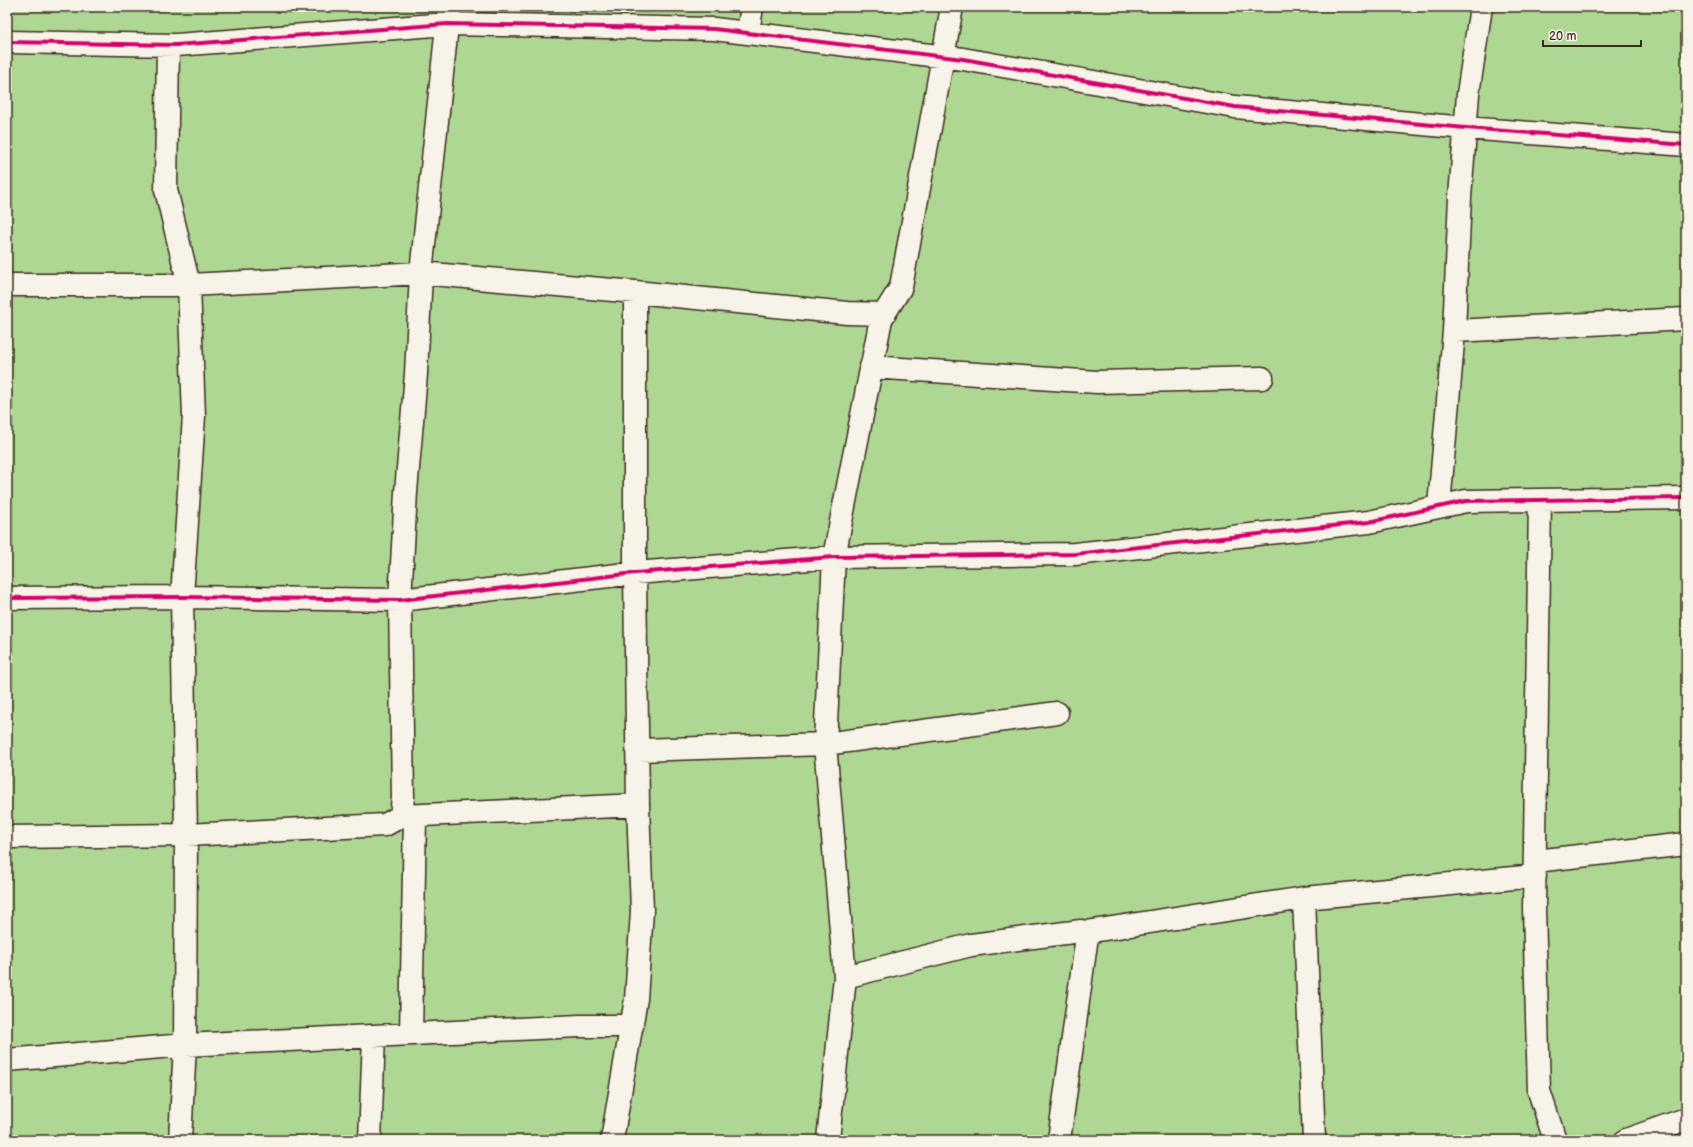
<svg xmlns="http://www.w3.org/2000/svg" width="1693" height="1147" font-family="'Balsamiq Sans',sans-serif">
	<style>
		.green { fill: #afd794; stroke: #758059 }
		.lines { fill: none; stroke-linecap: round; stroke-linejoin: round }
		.minor-casing { stroke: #3b2a1e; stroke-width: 25 }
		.minor { stroke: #f7f3e8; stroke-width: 22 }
		.cycleway-casing { stroke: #f7f3e8; stroke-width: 6 }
		.cycleway { stroke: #d6006c; stroke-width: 4 }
	</style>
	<rect width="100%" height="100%" fill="#e8e9ed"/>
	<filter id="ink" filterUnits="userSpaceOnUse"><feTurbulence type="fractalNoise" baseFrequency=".025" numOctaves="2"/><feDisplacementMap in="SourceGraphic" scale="8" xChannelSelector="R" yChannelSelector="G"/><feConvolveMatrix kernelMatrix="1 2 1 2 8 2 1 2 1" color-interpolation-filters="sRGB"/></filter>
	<g filter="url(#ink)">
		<!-- green -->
		<path class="green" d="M7,7H1686V1140H7Z"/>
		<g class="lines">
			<defs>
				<path id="minor" d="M748,32L752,7
					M7,42L176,45L447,24L714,29L963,59L1235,107L1466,128L1686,145
					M168,45L166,190L189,285L194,416L182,597L186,835L185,1045L180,1140
					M7,285H189L421,273L635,292L847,313L884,314
					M1454,331L1686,319
					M871,367L1097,382L1262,378
					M1540,500L1534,908L1539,1091L1555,1140
					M1439,506L1454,331L1460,197L1468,94L1481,7
					M7,598L182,597L400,600L635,573L834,557L1075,554L1369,522L1466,501L1686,498
					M639,750L825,744L1057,713
					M401,816L403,797L400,600L406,492L416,374L421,273L449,7
					M7,837L186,835L385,825L401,816L638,805
					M1535,861L1686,844
					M1304,898L1314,1140
					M845,977L971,945L1081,931L1086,932L1304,898L1535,876
					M411,1034L415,816
					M7,1060L185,1045L579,1026H632
					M370,1140L374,1036
					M612,1140L636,999L642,911L638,805L635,573V292
					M828,1140L845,977L825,744L834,557L881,319L901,287L952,7
					M1059,1140L1087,936L1086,932
					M1626,1140L1686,1119"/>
			</defs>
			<!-- minor casing -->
			<use href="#minor" class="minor-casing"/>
			<!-- minor -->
			<use href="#minor" class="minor"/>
			<defs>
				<path id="cycleway" d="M7,42L176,45L447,24L714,29L963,59L1235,107L1466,128L1686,145
					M7,598L182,597L400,600L635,573L834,557L1075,554L1369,522L1466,501L1686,498"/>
			</defs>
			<!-- cycleway casing -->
			<use href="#cycleway" class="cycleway-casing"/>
			<!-- cycleway -->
			<use href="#cycleway" class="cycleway"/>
		</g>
	</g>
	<!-- margin -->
	<rect width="1693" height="1147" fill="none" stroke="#f7f3e8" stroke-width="24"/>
	<rect x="12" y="12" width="1669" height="1123" fill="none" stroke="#3b2a1e" stroke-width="1.5" filter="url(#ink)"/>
	<!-- scale -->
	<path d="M1543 40v6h98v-6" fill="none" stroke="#3b2a1e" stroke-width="2"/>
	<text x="1549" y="40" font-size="12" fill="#3b2a1e" stroke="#f7f3e8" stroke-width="3" paint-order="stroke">20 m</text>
</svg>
